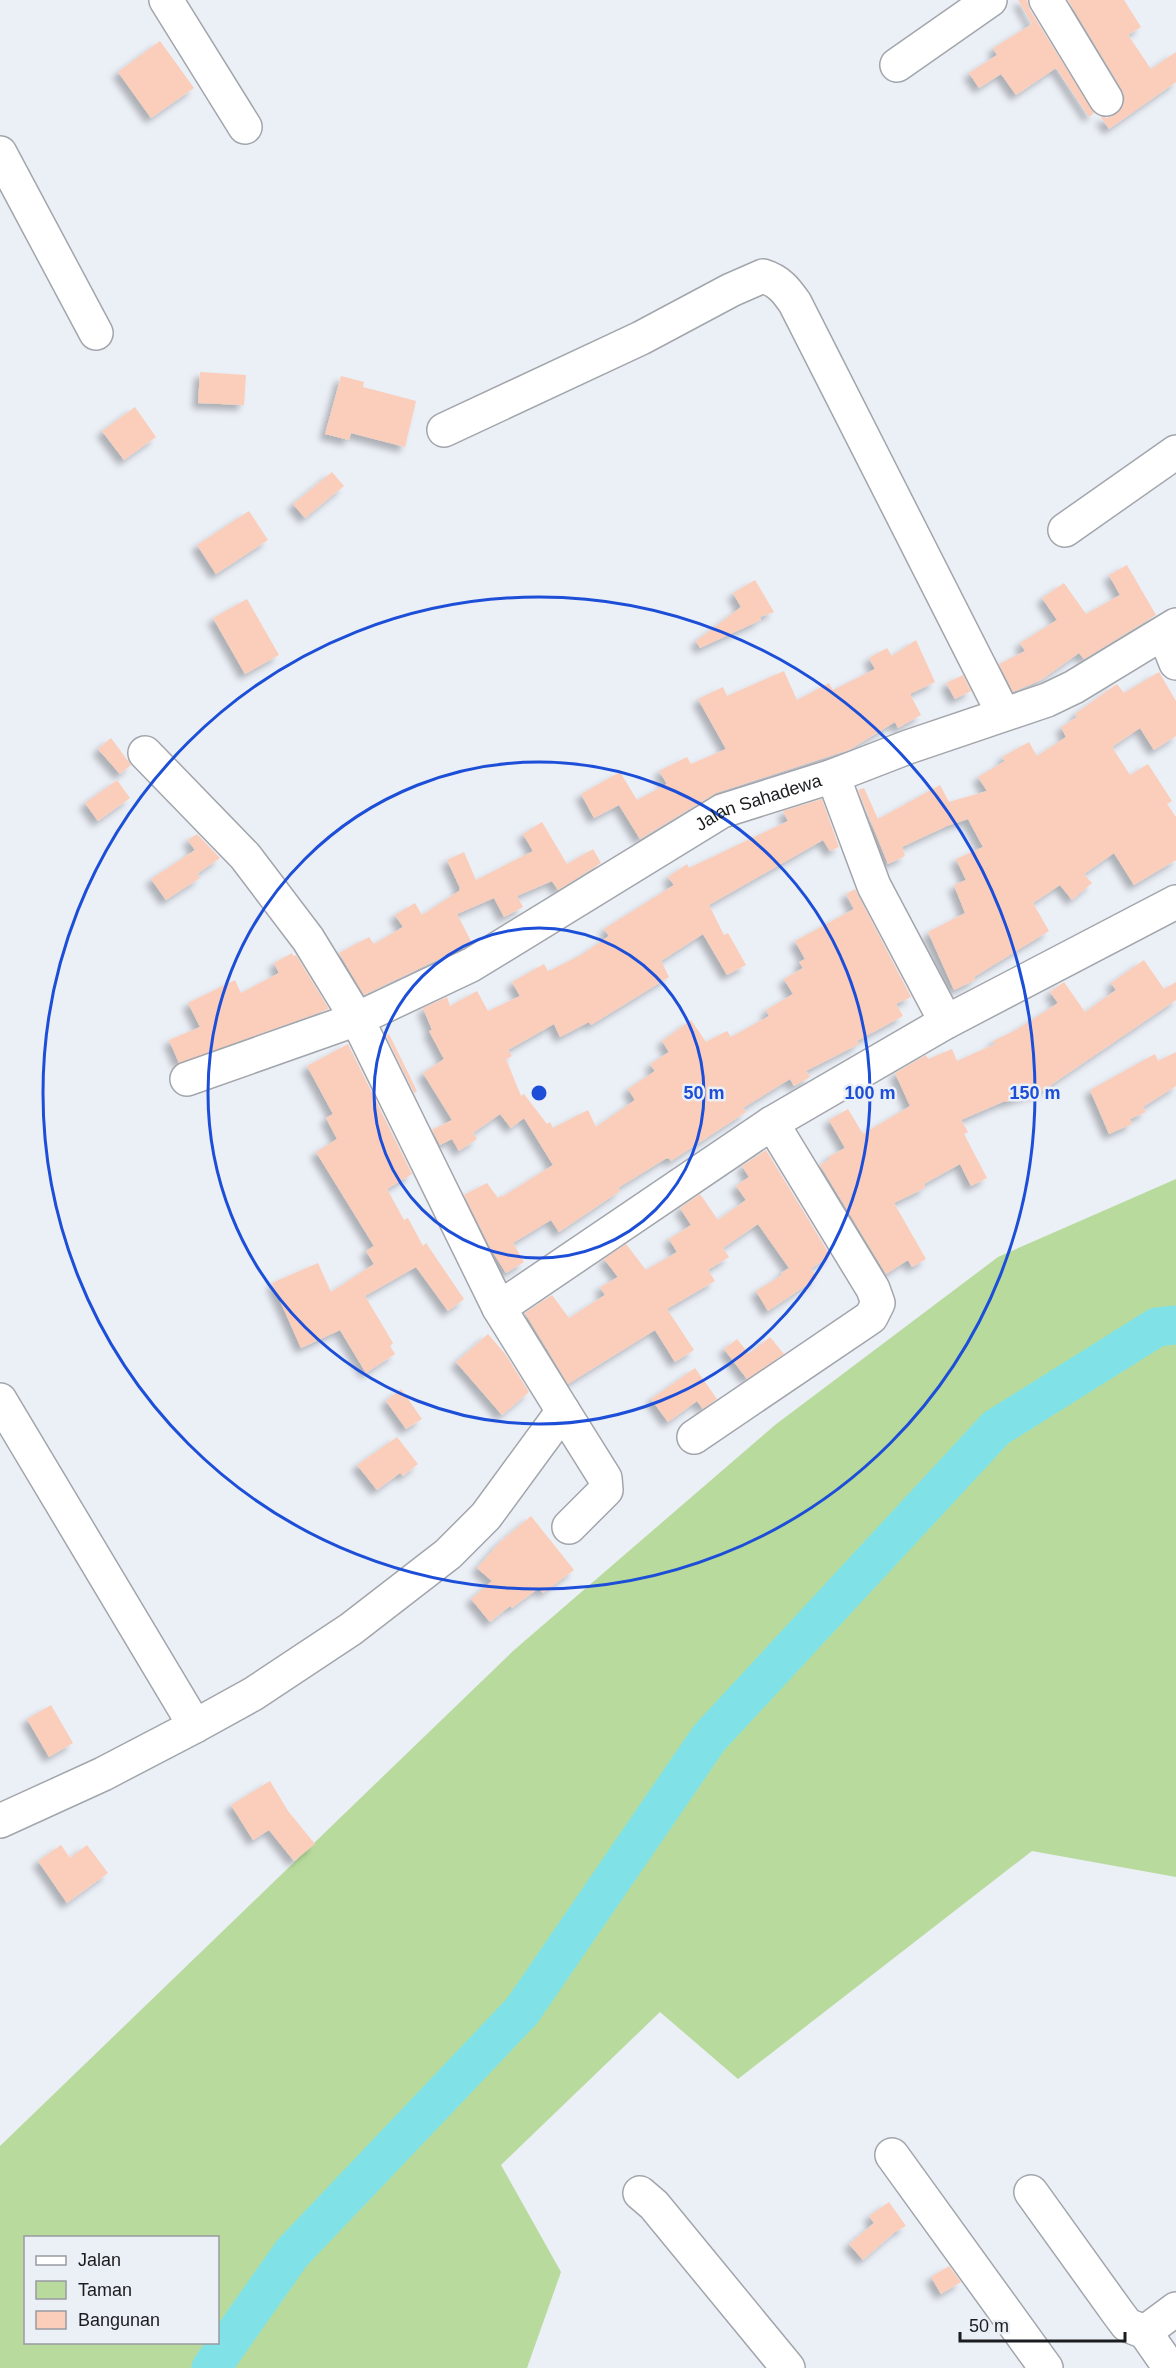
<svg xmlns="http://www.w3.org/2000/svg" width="1176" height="2368" viewBox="0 0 1176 2368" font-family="Arial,sans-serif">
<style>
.green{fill:#b8db9d;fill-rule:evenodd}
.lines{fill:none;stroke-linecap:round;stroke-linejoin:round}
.river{stroke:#80e2e7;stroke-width:39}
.building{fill:#facebb;filter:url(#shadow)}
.minor-casing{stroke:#a2a6ac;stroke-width:36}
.minor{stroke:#fff;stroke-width:33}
.ring{fill:none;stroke:#1d4ed8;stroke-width:3}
.labels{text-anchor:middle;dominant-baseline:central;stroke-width:5;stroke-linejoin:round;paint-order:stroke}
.street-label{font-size:18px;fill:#1b1c1f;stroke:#ebeff6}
.centre{fill:#1d4ed8;stroke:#ebeff6;stroke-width:3}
.ring-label{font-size:18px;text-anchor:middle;font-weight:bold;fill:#1d4ed8;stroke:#ebeff6;stroke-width:5;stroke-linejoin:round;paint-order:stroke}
</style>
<defs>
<filter id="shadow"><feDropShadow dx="-5.5" dy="5.5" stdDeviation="3" flood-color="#0004"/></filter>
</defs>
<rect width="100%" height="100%" fill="#ebeff6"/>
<!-- green -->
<path class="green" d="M1176,1179V1877L1032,1851L738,2079L660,2012L501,2165L561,2272L527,2368H0V2146L513,1651L775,1425L998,1257ZM26,2238H218V2342H26Z"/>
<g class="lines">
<!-- river -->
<path class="river" d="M211,2368L292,2253L522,2011L709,1738L996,1428L1157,1327L1176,1325"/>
</g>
<!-- building -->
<path class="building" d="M1018,0H1027L1030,10L1094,113L1089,117L1056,68L1016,95L1001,74L979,88L969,73L997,55L993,48L1032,24Z
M1068,0H1124L1141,27L1128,35L1151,69L1176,52V82L1109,129L1100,116L1107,118L1115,115L1122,108L1125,99L1122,90Z
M160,41L194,88L151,118L118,72Z
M200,372L246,375L244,405L198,403Z
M341,376L364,382L363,387L416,401L405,447L351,433L349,440L325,434Z
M135,407L156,437L124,460L102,431Z
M332,472L344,486L305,518L293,504Z
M249,511L268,540L216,574L197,545Z
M1127,565L1156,615L1084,659L1079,653L1041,680L1013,692L999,664L1025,651L1020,643L1057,620L1042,598L1064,583L1086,614L1120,595L1109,575Z
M755,580L774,612L760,617L761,620L700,648L696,641L741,607L733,593Z
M247,599L279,655L245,674L213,618Z
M916,640L935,682L910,694L921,715L898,728L895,722L849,750L716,793L640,839L619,805L594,818L581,794L620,772L637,800L667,784L659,771L687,757L691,764L726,749L698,699L723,687L727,696L784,671L797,700L829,683L833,690L875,669L869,658L887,648L892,656Z
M1159,672L1176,701V736L1154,750L1140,728L1112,747L1130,775L1148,764L1172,801L1167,804L1176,817V860L1134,885L1114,853L1084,874L1092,883L1072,900L1060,885L1033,903L1049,931L974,977L975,980L954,990L928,932L965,913L954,885L966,880L956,859L983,847L968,819L947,826L902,847L905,856L888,864L858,790L864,788L878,819L940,785L949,802L987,791L978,777L1005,761L1002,757L1029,742L1037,756L1066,737L1061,727L1077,717L1075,714L1117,684L1124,693Z
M963,675L971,691L955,699L946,683Z
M111,738L131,765L120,774L98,749Z
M117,780L130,798L98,821L85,803Z
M822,799L839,847L830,851L823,840L709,905L724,935L728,933L746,965L727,975L703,934L661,961L669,977L591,1025L589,1022L560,1037L554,1024L508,1050L512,1056L506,1059L521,1096L524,1094L547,1124L550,1122L553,1128L588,1110L596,1127L635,1100L628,1089L655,1071L650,1064L669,1052L662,1041L691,1020L706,1042L727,1031L731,1037L769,1016L766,1010L793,994L784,979L803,968L799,962L805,959L795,941L854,909L846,894L855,889L911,997L896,1004L903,1016L857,1041L859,1044L806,1071L810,1077L794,1086L790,1079L743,1108L746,1112L671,1161L669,1158L665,1159L618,1188L620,1191L559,1232L551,1220L513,1243L524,1262L506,1273L491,1249L464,1195L487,1183L498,1198L501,1195L502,1197L553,1165L524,1118L511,1128L500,1114L473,1133L477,1139L459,1151L452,1139L440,1145L432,1130L452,1120L423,1073L444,1059L429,1031L432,1030L423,1008L447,997L450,1006L477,991L488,1011L520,996L512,982L544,964L548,971L551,970L581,955L609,936L604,929L674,885L668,877L687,864L689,868L788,821L783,811Z
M542,822L567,864L593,849L601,863L558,890L552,881L517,896L523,907L504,917L494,898L457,914L472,943L364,995L339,953L369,937L374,944L403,927L395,915L415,903L422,915L459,891L460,888L447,860L464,852L476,880L533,851L523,834Z
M197,834L220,858L197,874L200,878L166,900L151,879L195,850L188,840Z
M292,953L293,956L296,955L329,1009L179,1063L169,1040L200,1027L188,1003L235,980L241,993L279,973L274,963Z
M1144,960L1164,989L1176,982V1000L1042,1091L1006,1102L1005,1101L961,1120L968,1132L964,1134L987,1178L971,1186L960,1164L924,1184L925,1188L894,1203L926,1259L912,1267L908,1260L886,1274L820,1165L830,1159L828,1157L845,1148L829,1120L848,1109L863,1134L910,1106L895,1073L926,1055L928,1059L952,1049L957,1061L995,1044L993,1041L1016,1030L1058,1003L1050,992L1064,982L1085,1012L1116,990L1111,983Z
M389,1034L417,1091L414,1093L386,1036Z
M348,1044L412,1174L387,1189L404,1220L408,1218L423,1246L426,1243L464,1299L448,1311L416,1267L365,1296L393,1343L390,1346L395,1354L366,1373L340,1330L301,1348L272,1283L318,1263L331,1292L374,1264L366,1251L374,1246L316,1152L337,1139L326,1118L333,1114L307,1066Z
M1176,1052V1086L1143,1107L1146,1112L1130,1119L1132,1124L1109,1134L1090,1090L1155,1054L1158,1061Z
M766,1150L830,1255L811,1269L817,1278L768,1311L756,1291L782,1275L781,1273L789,1268L758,1224L723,1248L729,1257L708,1270L715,1281L667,1309L694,1350L675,1362L655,1330L568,1384L525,1313L552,1295L569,1318L605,1295L600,1287L618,1277L604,1259L626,1244L646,1270L677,1252L669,1239L691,1225L680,1208L700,1194L718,1220L746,1200L736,1186L749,1177L742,1166Z
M488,1334L506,1355L529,1392L502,1415L456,1362Z
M770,1337L784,1354L747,1379L724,1349L737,1339L749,1354Z
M695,1368L717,1399L703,1409L697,1401L668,1422L651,1399Z
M401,1389L422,1419L406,1429L386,1401Z
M397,1437L418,1464L403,1476L400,1473L377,1490L357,1465Z
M531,1516L574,1570L543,1593L539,1588L512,1608L510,1606L490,1622L471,1599L492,1581L477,1568L499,1543Z
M51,1705L73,1743L49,1757L27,1719Z
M270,1781L288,1811L315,1844L294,1861L269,1830L253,1840L231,1805Z
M61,1845L70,1858L87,1845L108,1873L67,1903L38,1861Z
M889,2202L906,2226L895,2232L863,2260L849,2244L874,2223L869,2216Z
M949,2266L961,2282L941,2294L931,2277Z"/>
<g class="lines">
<!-- minor casing -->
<g class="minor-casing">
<g id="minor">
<path d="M166,0L245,127"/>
<path d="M1046,0L1106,99"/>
<path d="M897,65L990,0"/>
<path d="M0,153L96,333"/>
<path d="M444,430L641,338L731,290L763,276C779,281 786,290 795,303L1003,713"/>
<path d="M1065,530L1176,452"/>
<path d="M1164,633L1176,663"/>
<path d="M833,776L874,886L946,1022"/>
<path id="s1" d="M187,1079L357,1019L471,965L722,811L833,776L908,747L1047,700L1074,687L1176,625"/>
<path d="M499,1308L772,1123L946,1022L1176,902"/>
<path d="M0,1400L195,1726"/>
<path d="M563,1411L605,1478L606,1490L569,1527"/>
<path d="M694,1437L871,1317L878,1303L873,1289L772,1123"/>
<path d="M0,1821L103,1774L195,1726L253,1694L351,1629L448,1554L486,1516L563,1411L499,1308L357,1019L308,939L245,856L145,753"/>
<path d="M892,2155L1046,2368"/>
<path d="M1031,2192L1118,2313L1127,2325L1145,2332"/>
<path d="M640,2193L654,2205L788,2368"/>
<path d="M1170,2368L1145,2332L1176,2309"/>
</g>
</g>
<!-- minor -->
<use href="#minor" class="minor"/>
</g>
<!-- distance rings -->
<g class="ring">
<circle cx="539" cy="1093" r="165"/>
<circle cx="539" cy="1093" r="331"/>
<circle cx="539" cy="1093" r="496"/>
</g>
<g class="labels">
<!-- street labels -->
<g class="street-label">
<text stroke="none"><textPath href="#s1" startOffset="638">Jalan Sahadewa</textPath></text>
</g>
</g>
<circle cx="539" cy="1093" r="9" class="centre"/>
<g class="ring-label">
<text x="704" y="1099">50 m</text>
<text x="870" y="1099">100 m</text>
<text x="1035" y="1099">150 m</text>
</g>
<!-- legend -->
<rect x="24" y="2236" width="195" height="108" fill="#ebeff6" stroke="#989ba0" stroke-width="1.5"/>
<rect x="36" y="2256" width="30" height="9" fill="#ffffff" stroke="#989ba0" stroke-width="1.5"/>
<text x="78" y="2266" font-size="18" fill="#1b1c1f">Jalan</text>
<rect x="36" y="2281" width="30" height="18" fill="#b8db9d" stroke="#989ba0" stroke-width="1.5"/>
<text x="78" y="2296" font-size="18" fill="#1b1c1f">Taman</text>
<rect x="36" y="2311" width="30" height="18" fill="#facebb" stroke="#989ba0" stroke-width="1.5"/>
<text x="78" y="2326" font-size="18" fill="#1b1c1f">Bangunan</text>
<!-- scale -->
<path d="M960 2332v9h165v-9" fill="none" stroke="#1b1c1f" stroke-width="3"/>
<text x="969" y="2332" font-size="18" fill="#1b1c1f" stroke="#ebeff6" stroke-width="4.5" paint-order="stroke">50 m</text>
</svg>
